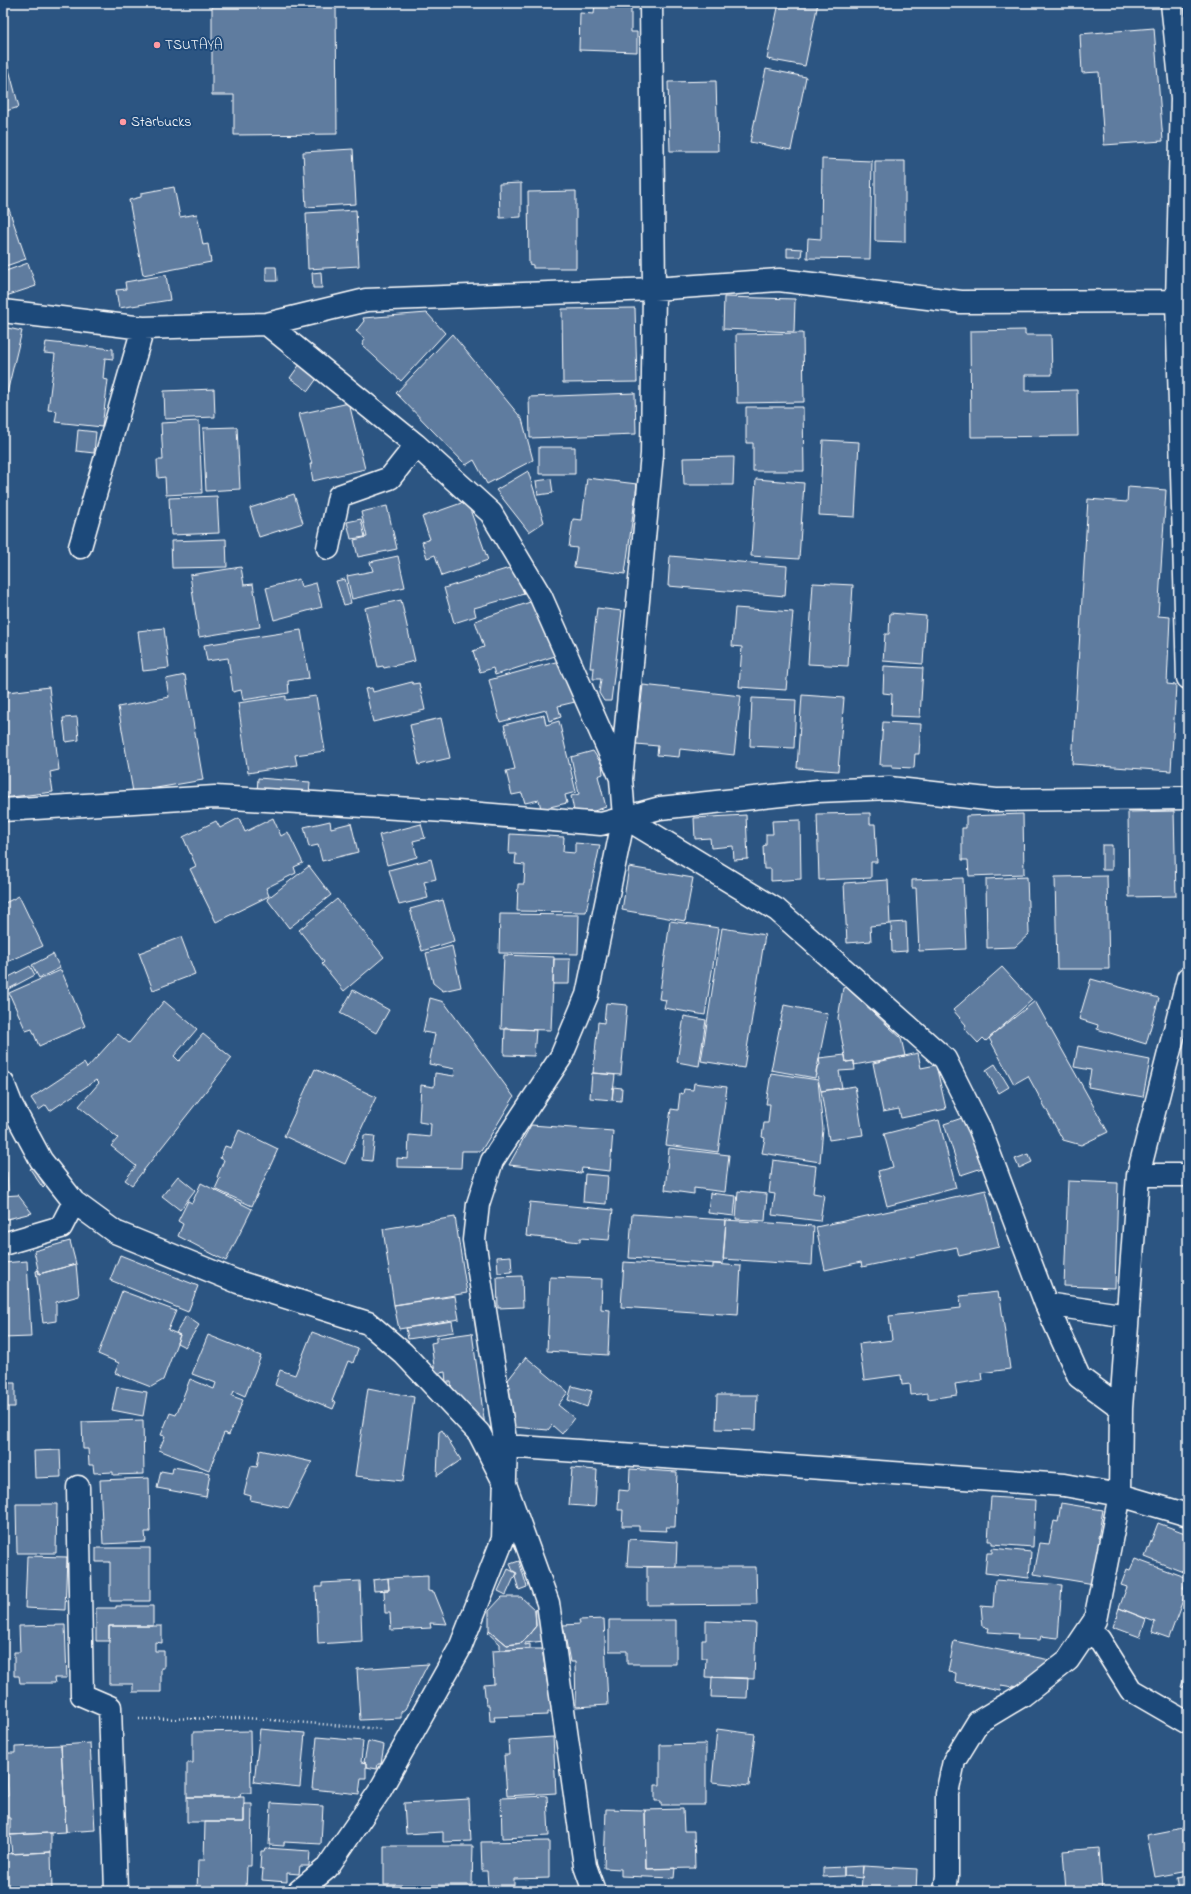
<svg xmlns="http://www.w3.org/2000/svg" width="1191" height="1894" viewBox="0 0 1191 1894" font-family="'Indie Flower',sans-serif">
<style>
.building{fill:#5e7c9f;stroke:#fff}
.lines{fill:none;stroke-linecap:round;stroke-linejoin:round}
.minor-casing{stroke:#fff;stroke-width:25}
.path{stroke:#fff;stroke-width:2.5;stroke-dasharray:1 3;stroke-linecap:butt}
.minor{stroke:#1f4a7a;stroke-width:22}
.poi-dot{fill:#ff9aa2;stroke:#1f4a7a;stroke-width:1.5}
.labels{text-anchor:middle;dominant-baseline:central;stroke-width:4;stroke-linejoin:round;paint-order:stroke}
.poi-label{font-size:14px;fill:#fff;stroke:#1f4a7a;text-anchor:start}
</style>
<rect width="100%" height="100%" fill="#2c5582"/>
<filter id="ink" filterUnits="userSpaceOnUse"><feTurbulence type="fractalNoise" baseFrequency=".025" numOctaves="2"/><feDisplacementMap in="SourceGraphic" scale="8" xChannelSelector="R" yChannelSelector="G"/><feConvolveMatrix kernelMatrix="1 2 1 2 8 2 1 2 1" color-interpolation-filters="sRGB"/></filter>
<g filter="url(#ink)">
<!-- building -->
<path class="building" d="M212,3H336L337,134L234,135V95H212Z
M591,3H631V32H637V52L579,50L580,13L594,14L595,3Z
M779,3H818L805,66L767,59Z
M1154,28L1163,141L1104,145L1099,72L1082,73L1080,34Z
M3,47L19,107L3,112Z
M766,69L806,77L791,150L750,142Z
M716,81L718,151H670L668,82Z
M353,149L356,204L306,207L303,152Z
M822,159L872,161L870,259L807,258L808,238L821,239Z
M875,161H905V242L875,241Z
M521,183V217L500,218L499,184Z
M174,187L180,217L197,214L203,245L208,244L211,262L143,275L129,200L141,197V193Z
M576,191V268H533V265L529,264L528,192Z
M3,192L26,259L3,267Z
M356,210L359,266L308,269L306,213Z
M787,248L802,249L801,257H787Z
M28,263L36,286L3,297V272Z
M266,267H276L277,281H266Z
M321,272L322,288H313L312,273Z
M166,275L170,300L119,308L116,290L126,289L125,282Z
M724,297L795,299L794,332L723,329Z
M635,308L637,382L563,383L562,309Z
M427,313L445,333L401,381L362,345L365,339L356,331L364,321L363,318Z
M3,327L22,331L6,397L3,396Z
M1025,330V335H1051L1052,375H1025V391L1077,390L1078,436L971,437L970,331Z
M803,333L804,402L737,403L736,334Z
M452,334L522,419L533,460L487,484L474,460L466,465L396,393Z
M46,342L113,349V359L105,358L103,379L108,380L102,427L55,422L57,411L48,410L55,354L44,353Z
M300,364L318,377L308,391L290,378Z
M214,389L215,417L165,419L164,391Z
M635,393L636,434L530,438L529,397Z
M349,403L365,469L313,481L310,464H312L299,414Z
M746,407H803L804,471H753V443H746Z
M199,421L202,493L166,495L165,477L158,478L157,460H163L161,423Z
M237,427L240,489L206,491L203,428Z
M78,430L96,432L94,453L76,451Z
M823,440L859,442L855,517L819,515Z
M539,447H575V474H539Z
M734,457L733,485H684L683,458Z
M528,471L544,522L529,532L496,490Z
M587,478L637,484L625,574L574,567L577,548L569,547L573,519L582,520Z
M551,479L553,493L538,495L536,481Z
M756,479L804,483L799,559L751,556Z
M1128,487L1166,490L1158,616L1170,617L1167,684L1176,685L1171,771L1072,764L1088,499L1127,502Z
M294,494L303,523L259,537L250,508Z
M217,496L219,533L171,535L169,498Z
M467,501L488,560L442,576L435,555L427,558L422,542L430,539L422,517Z
M387,506L397,549L358,557L354,540L367,537L361,512Z
M361,519L365,537L351,539L347,522Z
M226,539L227,567L172,568L171,541Z
M398,556L405,587L352,599L347,576L373,571L370,562Z
M670,556L787,566L785,596L668,586Z
M516,566L524,594L474,608L476,616L454,623L444,588Z
M241,567L244,585L253,584L260,627L199,637L190,575Z
M299,579L301,587L316,583L322,607L274,620L266,588Z
M345,579L351,603L344,605L336,581Z
M813,583L853,585L848,666L808,664Z
M401,600L415,661L384,668L383,666L378,667L365,608Z
M536,600L555,656L495,675L493,668L480,672L473,651L484,647L475,621Z
M597,608L622,611L611,701H604L599,693L601,679H593L594,668H590Z
M735,608L793,612L786,690L739,687L742,647L732,646Z
M890,613L926,616L923,664L883,661L885,634H889Z
M164,628L169,668L143,671L138,631Z
M301,630L309,678L288,681L289,693L243,700L241,690L233,692L228,658L207,661L204,645Z
M563,660L575,702L558,706L561,717L549,721L546,710L500,722L489,680Z
M884,666L923,668L920,717L891,716L892,694L883,693Z
M185,675L203,780L133,792L118,707L169,697L166,679Z
M412,682L413,684L419,683L425,710L373,722L365,689L372,688L373,692Z
M643,685L741,696L734,755L680,749L679,757L657,755L658,746L636,744Z
M3,687H7L8,692L49,687L59,770L50,772L53,792L3,798Z
M802,695L844,698L838,771L797,768Z
M286,696V700L316,696L325,751L295,755L297,765L248,773L238,703Z
M752,698L796,700L794,748L750,746Z
M544,715L546,725L559,721L576,792L565,795L567,803L541,809L539,800L525,803L522,793L512,795L506,771L515,769L504,725Z
M77,717L79,740L66,742L63,718Z
M441,718L450,758L419,765L410,725Z
M883,722L921,724L919,754H915L914,768L892,767V765H880Z
M593,751L602,765L603,774L598,776L606,807L594,811H574L571,796L579,794L571,757Z
M258,778L310,782L309,795L257,792Z
M1174,811L1176,896L1129,897L1128,812Z
M870,813V824H875L877,862H871V878L819,880L817,814Z
M1023,814L1024,874L969,876L968,860H962V828H966V816Z
M746,815L748,859L734,860L733,846L711,848L710,838L695,839L694,818Z
M239,818L245,832L273,818L281,836L288,832L303,863L294,867L296,873L266,888L269,896L216,922L190,869L196,866L183,837L216,821L220,828Z
M800,820L801,879L771,881V869H764L763,846L766,845V834H773L772,821Z
M330,821L331,828L351,823L358,852L322,861L318,845L309,847L304,827Z
M421,824L425,838L413,841L417,857L387,865L379,835Z
M510,834L564,837L563,852L575,853V843L600,845L586,912L517,911L518,884H524L525,865L515,864L516,854H509Z
M1102,845H1112V870H1102Z
M431,859L436,879L424,882L428,898L399,905L389,870Z
M309,866L331,895L289,928L267,899Z
M629,867L693,878L685,921L622,910Z
M1107,876L1109,969H1057L1055,877Z
M1027,877L1029,934L1015,947L987,948L986,879Z
M963,878L966,949L919,951L916,888H912V880Z
M888,880L890,924L870,926L871,941L847,943L844,883Z
M19,896L43,946L3,964V904Z
M337,899L384,957L344,991L322,964L324,962L299,930Z
M443,900L454,941L422,951L410,909Z
M500,914L579,915L578,954L499,953Z
M670,921L719,928L705,1015L664,1008L666,1000L659,999Z
M906,922L907,951L892,952L891,923Z
M722,928L765,935L744,1068L701,1061Z
M181,937L195,974L153,990L139,953Z
M452,946L461,987L443,991L433,983L426,953Z
M53,954L60,968L39,978L32,965Z
M504,955L554,957L551,1030L501,1029Z
M554,959H570L569,984H553Z
M30,966L35,975L3,992V980Z
M1002,967L1032,1000L986,1041L983,1038L978,1043L964,1028L966,1025L953,1010Z
M61,970L85,1026L39,1046L32,1029L26,1031L9,993Z
M1091,979L1159,998L1146,1044L1097,1029L1098,1025L1079,1019Z
M846,987L901,1038L905,1056L854,1065V1061L846,1062L838,1018L843,988Z
M353,990L389,1010L376,1033L340,1013Z
M430,998L444,1002L514,1097L481,1151H462L461,1168L397,1167V1158L408,1159L409,1135L430,1137L431,1124L419,1122L421,1085L434,1087L435,1073L454,1076L455,1069L429,1064L435,1034L423,1032Z
M164,1001L197,1029L174,1056L179,1061L203,1034L232,1058L132,1185L125,1180L136,1166L111,1146L118,1138L79,1106L99,1083L96,1080L50,1111L46,1105L39,1110L31,1098L84,1063L87,1068L118,1034L129,1043Z
M1035,1001L1108,1132L1081,1145L1063,1140L1028,1076L1014,1084L989,1038Z
M606,1003L627,1005L621,1075L593,1073L598,1022L604,1023Z
M784,1005L828,1014L815,1078L771,1070Z
M684,1016L706,1020L699,1066L677,1062Z
M505,1028L536,1030L534,1056L504,1055Z
M1078,1046L1150,1060L1143,1097L1088,1087L1091,1070L1074,1067Z
M918,1053L921,1068L936,1065L946,1109L901,1118L899,1109L883,1112L873,1063Z
M845,1055L846,1062L854,1061L855,1070L839,1071L842,1088L821,1091L816,1071L817,1066L820,1065L819,1058Z
M995,1064L1009,1087L999,1093L986,1070Z
M315,1069L376,1097L345,1164L284,1136Z
M592,1073L615,1075L612,1100L590,1098Z
M771,1073L818,1080L823,1129L820,1162L762,1153L765,1138L762,1137L764,1123H768L770,1104H766Z
M694,1083L727,1087L718,1152L666,1145L671,1109L678,1110L680,1093L683,1094L684,1089L693,1090Z
M855,1086L863,1135L829,1140L821,1091Z
M613,1087L622,1088L621,1101L612,1100Z
M965,1117L982,1168L961,1175L944,1124Z
M939,1120L956,1188L887,1206L878,1171L893,1167L884,1134Z
M531,1125L613,1131L610,1171L582,1168L581,1173L509,1165Z
M239,1130L278,1149L252,1206L215,1189L220,1178L217,1177L224,1160L220,1158L225,1146L231,1148Z
M364,1135L375,1136L372,1161L362,1160Z
M669,1148L729,1155L725,1192L694,1188V1194L665,1190Z
M1028,1154L1032,1162L1019,1168L1015,1159Z
M773,1160L816,1166L813,1193L824,1195L820,1221L772,1215L775,1194L769,1193Z
M33,1167L45,1186L43,1188L30,1169Z
M7,1172L8,1192L3,1193V1173Z
M585,1174L608,1176L606,1204L583,1202Z
M178,1176L195,1190L180,1210L162,1196Z
M1068,1181L1118,1183L1115,1288L1064,1286Z
M201,1183L252,1209L226,1261L178,1236L183,1224L178,1221L188,1201L192,1203Z
M986,1190L999,1247L959,1256L957,1247L862,1267L861,1262L825,1270L816,1227Z
M738,1191L767,1194L765,1221L736,1219Z
M710,1193L736,1196L734,1216L708,1213Z
M18,1195L32,1213L3,1220V1196Z
M530,1202L613,1210L609,1240L580,1238V1242L526,1236Z
M632,1214L726,1220L723,1264L629,1258Z
M455,1217L467,1293L394,1305L383,1229Z
M726,1220L814,1226L812,1265L723,1259Z
M70,1241L76,1264L39,1274L34,1251Z
M120,1255L198,1286L188,1312L110,1280Z
M511,1256L512,1272L498,1273L497,1257Z
M27,1261L31,1337L3,1338V1263Z
M624,1262L713,1268V1264L741,1266L738,1315L621,1307Z
M76,1264L79,1296L56,1302V1321L43,1323L36,1271L39,1270V1274Z
M522,1276L523,1307L498,1308L497,1277Z
M550,1277L602,1279L601,1309L610,1310L608,1355L547,1351Z
M122,1291L176,1311L168,1330L180,1335L163,1380L151,1387L115,1373L119,1363L98,1354Z
M998,1292L999,1298L1000,1297L1010,1369L981,1373L982,1380L955,1384L957,1395L928,1399V1393L911,1395L910,1384L902,1385L901,1375L864,1380L859,1344L892,1340L889,1316L961,1308L960,1296Z
M455,1296L459,1319L399,1329L394,1305Z
M186,1316L199,1325L185,1347L177,1343L180,1335L176,1333Z
M452,1321L454,1332L408,1339L406,1328Z
M312,1332L358,1349L353,1363L348,1361L332,1401L336,1402L333,1409L275,1385L280,1370L295,1375Z
M472,1333L485,1426L452,1390L451,1382H446L445,1372L435,1374L431,1343L436,1342V1338Z
M208,1335L261,1356L245,1396L234,1391L232,1396L243,1400L229,1435L224,1433L209,1470L159,1450L165,1436L161,1435L170,1413L176,1415L190,1379L214,1389L216,1383L192,1374Z
M526,1357L568,1392L558,1405L574,1418L562,1434L552,1425L548,1430L514,1427L508,1380Z
M4,1383H15V1407H3Z
M572,1386L592,1391L587,1407L568,1400Z
M117,1387L147,1392L143,1416L112,1410Z
M368,1388L414,1397L403,1481L355,1476Z
M717,1395H757L756,1430L716,1429Z
M143,1420L144,1474L113,1475V1472L94,1473L93,1465H89L88,1449H83L82,1422Z
M442,1430L461,1460L437,1476L439,1432Z
M60,1450L61,1477L35,1478L34,1451Z
M260,1450L312,1462L289,1508L250,1500L251,1496L244,1494L251,1466L257,1467Z
M173,1467L210,1473L206,1497L157,1488L161,1471L172,1473Z
M572,1468L597,1470L595,1507L569,1505Z
M630,1469L677,1472L675,1527H666L667,1531L639,1530V1526H622L623,1510H618L619,1490L629,1491Z
M149,1478L150,1532H145L146,1542L103,1544L100,1480Z
M991,1497L1035,1500L1033,1547L992,1544V1541H988Z
M1061,1503L1103,1510L1098,1538L1103,1539L1094,1584L1034,1574L1040,1543L1049,1544L1054,1521L1058,1522Z
M16,1504H57L56,1553H17Z
M1158,1523L1185,1533L1186,1529L1188,1530V1574L1145,1557Z
M629,1539L677,1542L676,1567L627,1566Z
M96,1548H150V1601H110V1562H96Z
M992,1548L1031,1552L1029,1578L985,1573L987,1553H992Z
M27,1556L67,1557L65,1610L25,1608Z
M1135,1559L1187,1578L1183,1588L1187,1589L1169,1638L1152,1632L1155,1622L1119,1608L1127,1587L1121,1585L1127,1569L1130,1570Z
M519,1561L527,1587L519,1590L515,1577L517,1573L513,1571L510,1564Z
M647,1567H756L757,1604L647,1605Z
M508,1569L516,1573L506,1595L498,1591Z
M428,1576V1591L434,1592L447,1624L430,1623L431,1628L391,1630L390,1613H385L384,1590H389L388,1578Z
M388,1578L389,1590L374,1591L373,1580Z
M995,1580L1062,1585L1058,1638L1041,1636L1040,1640L1017,1639L1018,1634L988,1632L989,1628L983,1627L981,1606L993,1607Z
M360,1581L362,1641L318,1644L316,1587H322V1583Z
M502,1597H521L535,1610L536,1626L522,1643L507,1645L489,1630V1611Z
M116,1606H153V1626H109V1641H96V1608H116Z
M1119,1608L1146,1619L1140,1637L1113,1627Z
M538,1609L544,1641L525,1643V1645L530,1644V1649L500,1650V1644L488,1633L489,1630L507,1645L522,1643L536,1626L535,1610Z
M604,1619L608,1705L576,1707L575,1662H570L563,1625L580,1624L579,1620Z
M609,1620H676V1664H627V1651H609Z
M706,1621L756,1623L754,1679L705,1677L706,1658H702V1640H706Z
M65,1625L67,1678H54L55,1683H20L19,1676H14V1652H20L19,1626Z
M109,1626H162V1643L155,1642V1651H164V1668H161V1692H133V1684H109Z
M954,1641L1050,1660L1018,1686L1013,1685V1687L1001,1685L1000,1691L955,1682L956,1673L948,1672Z
M530,1649H542L552,1712H548V1715L494,1717L495,1721H490L489,1705H486L484,1685L494,1684L492,1651Z
M428,1664L405,1709L401,1712V1718L360,1720L357,1669Z
M1188,1665V1689L1181,1687Z
M712,1677L748,1678L747,1698L711,1697Z
M260,1729L305,1733L300,1787L254,1782Z
M717,1729L755,1734L749,1786L712,1782Z
M250,1731L251,1793H241L240,1797H187V1763H193V1732Z
M317,1737L363,1741L361,1762L366,1763V1778H361L359,1794L312,1789Z
M553,1737L556,1793L507,1796L504,1755H509L508,1740Z
M368,1741L384,1745L381,1764H378L377,1769L366,1767V1763L364,1762Z
M90,1743L95,1830L66,1832L61,1745Z
M706,1744V1805H661V1801H655V1785H660V1745Z
M61,1745L66,1832L10,1835V1818H4L3,1801V1797L8,1796L6,1753H15V1747Z
M547,1796L549,1836L502,1838L501,1798Z
M187,1797H244V1822H187Z
M469,1799L471,1841L443,1842V1832L406,1834L404,1803Z
M271,1803L323,1806L321,1844L284,1842V1846L269,1845Z
M244,1804H252L251,1866H247L246,1891H197L198,1860H204L205,1822H244Z
M606,1809L645,1810L646,1869L675,1868L674,1878L621,1876V1869L604,1868Z
M683,1809L684,1831H694L695,1868L646,1869L645,1810Z
M1188,1827V1871L1155,1877L1147,1835Z
M51,1833V1852L12,1854L10,1835Z
M549,1841V1878L514,1879V1885H488L487,1871H482L481,1842Z
M384,1846H473L472,1885H384Z
M265,1848L310,1851L309,1866H300L299,1874L287,1873V1882L262,1880L263,1869L260,1868L261,1851H264Z
M1099,1848L1102,1891H1066L1063,1851Z
M51,1852L52,1891H3V1854Z
M863,1866L917,1869L916,1891H861Z
M863,1866L862,1878L844,1876V1867Z
M844,1867V1876L823,1877V1868Z
M1188,1876V1891H1179L1177,1878Z"/>
<g class="lines">
<!-- minor casing -->
<g class="minor-casing">
<path id="minor" d="M1172,3L1182,98L1177,302L1188,678
M3,311L143,328L267,324L366,300L654,289L779,280L961,302L1188,301
M267,324L416,445L491,513L541,597L621,778
M80,547L143,328
M328,548L339,496L390,478L416,445
M3,810L215,797L445,811L601,824L660,808L818,791L889,788L996,800L1188,798
M624,817L777,910L945,1059L980,1129L1046,1304L1079,1377L1121,1408
M3,1083L12,1106L41,1160L74,1202L115,1232L238,1282L368,1323L403,1353L479,1433L505,1484L548,1603L585,1866L594,1891
M1138,1175H1188
M3,1244L61,1227L74,1202
M1046,1304L1128,1316
M492,1447L506,1446L1064,1485L1120,1495L1188,1515
M78,1487L82,1695L110,1707L116,1891
M1089,1631L1099,1639L1131,1690L1188,1723
M299,1891L327,1868L379,1792L460,1648L503,1539L506,1446L474,1240L478,1204L492,1161L561,1057L587,995L624,817L621,779L652,454L654,289L651,3
M945,1891L947,1876V1794L954,1761L978,1722L1023,1695L1068,1660L1095,1620L1120,1495L1121,1408L1138,1175L1188,978"/>
</g>
<!-- path -->
<path class="path" d="M139,1719L247,1718L381,1729"/>
<!-- minor -->
<use href="#minor" class="minor"/>
</g>
</g>
<!-- markers -->
<g class="poi-dot">
<circle cx="157" cy="45" r="4"/>
<circle cx="123" cy="122" r="4"/>
</g>
<g class="labels">
<!-- poi labels -->
<g class="poi-label">
<text x="165" y="45">TSUTAYA</text>
<text x="131" y="122">Starbucks</text>
</g>
</g>
<!-- margin -->
<rect width="1191" height="1894" fill="none" stroke="#1f4a7a" stroke-width="16"/>
<rect x="8" y="8" width="1175" height="1878" fill="none" stroke="#fff" stroke-width="1.5" filter="url(#ink)"/>
</svg>
